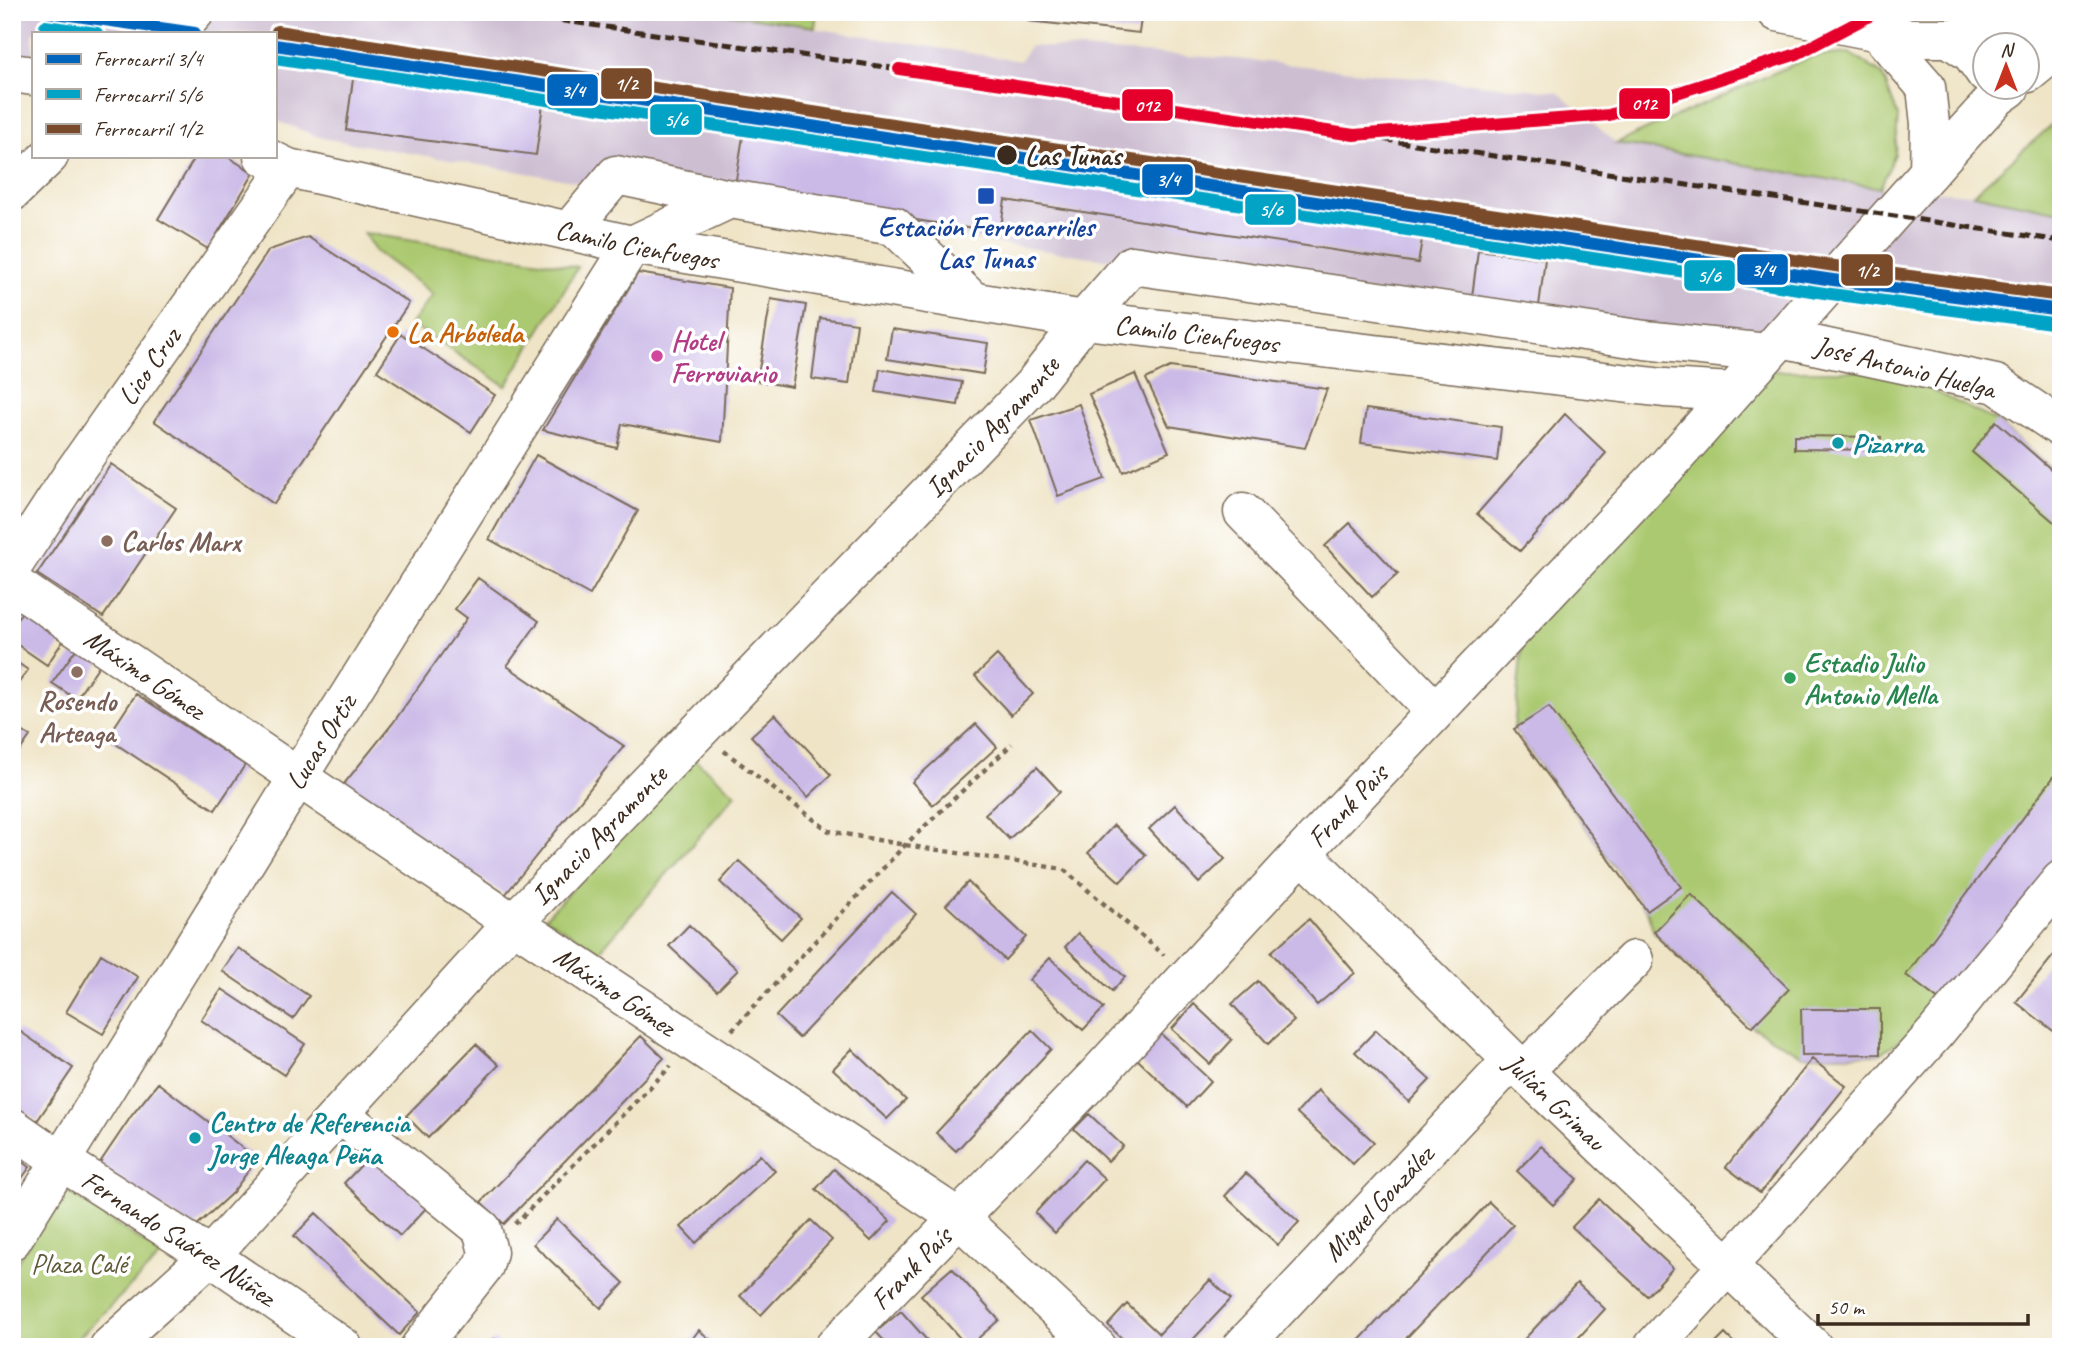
<svg xmlns="http://www.w3.org/2000/svg" width="2073" height="1359" viewBox="0 0 2073 1359" font-family="Caveat,sans-serif">
<style>
.industrial{fill:#cdbed2}
.green{fill:#abc970;stroke:#737a47;stroke-width:2}
.building{fill:#cbbae7}
.lines{fill:none;stroke-linecap:round;stroke-linejoin:round}
.minor-casing{stroke:#7a6b59;stroke-width:41}
.major-casing{stroke:#7a6b59;stroke-width:41}
.path{stroke:#7a6b59;stroke-width:4.5;stroke-dasharray:5 5;stroke-linecap:butt}
.minor{stroke:#fff;stroke-width:38}
.major{stroke:#fff;stroke-width:38}
.rail{stroke:#3b2a1e;stroke-width:5;stroke-dasharray:10 5;stroke-linecap:butt}
.rail-1-casing{stroke:#fff;stroke-width:18}
.rail-2-casing{stroke:#fff;stroke-width:18}
.rail-3-casing{stroke:#fff;stroke-width:18}
.rail-4-casing{stroke:#fff;stroke-width:18}
.rail-1{stroke:#0065bd;stroke-width:12}
.rail-2{stroke:#03a3c5;stroke-width:12}
.rail-3{stroke:#7a4b2a;stroke-width:12}
.rail-4{stroke:#e4002b;stroke-width:12}
.stop-dot{fill:#3b2a1e;stroke:#fff;stroke-width:2.5}
.transit-dot{fill:#1a4fb4;stroke:#fff;stroke-width:2.5}
.food-dot{fill:#e8710a;stroke:#fff;stroke-width:2.5}
.hotel-dot{fill:#d1479c;stroke:#fff;stroke-width:2.5}
.culture-dot{fill:#0f9aa8;stroke:#fff;stroke-width:2.5}
.education-dot{fill:#8d6e63;stroke:#fff;stroke-width:2.5}
.leisure-dot{fill:#2e9e5b;stroke:#fff;stroke-width:2.5}
.labels{text-anchor:middle;dominant-baseline:central;stroke-width:7;stroke-linejoin:round;paint-order:stroke}
.stop-label{font-size:28px;font-weight:bold;fill:#3b2a1e;stroke:#fff;text-anchor:start}
.transit-label{font-size:28px;font-weight:bold;fill:#164399;stroke:#fff}
.street-label{font-size:28px;fill:#3b2a1e;stroke:#fff}
.food-label{font-size:28px;font-weight:bold;fill:#c56008;stroke:#fff;text-anchor:start}
.hotel-label{font-size:28px;font-weight:bold;fill:#b23c85;stroke:#fff;text-anchor:start}
.culture-label{font-size:28px;font-weight:bold;fill:#0d838f;stroke:#fff;text-anchor:start}
.education-label{font-size:28px;font-weight:bold;fill:#785e54;stroke:#fff;text-anchor:start}
.leisure-label{font-size:28px;font-weight:bold;fill:#27864d;stroke:#fff;text-anchor:start}
.park-label{font-size:28px;fill:#5d5a37;stroke:#fff}
.line-badge{stroke:#fff;stroke-width:2.5}
.badge-label{font-size:19px;text-anchor:middle;font-weight:bold;fill:#fff}
</style>
<rect width="100%" height="100%" fill="#fff"/>
<filter id="ink" filterUnits="userSpaceOnUse"><feTurbulence type="fractalNoise" baseFrequency=".0143" numOctaves="2"/><feDisplacementMap in="SourceGraphic" scale="14" xChannelSelector="R" yChannelSelector="G"/><feConvolveMatrix kernelMatrix="1 2 1 2 8 2 1 2 1" color-interpolation-filters="sRGB"/></filter>
<filter id="wash" filterUnits="userSpaceOnUse"><feTurbulence type="fractalNoise" baseFrequency=".00686" numOctaves="4" result="noise"/><feDisplacementMap in="SourceGraphic" scale="28" xChannelSelector="R" yChannelSelector="G"/><feGaussianBlur stdDeviation="1.57" result="paint"/><feColorMatrix in="noise" values="0 0 0 0 0 0 0 0 0 0 0 0 0 0 0 0 0 1.4 0 .05"/><feComposite in="paint" operator="in"/></filter>
<g filter="url(#wash)">
<rect width="100%" height="100%" fill="#efe4c6"/>
<!-- industrial -->
<path class="industrial" d="M12,12H714L1020,61L1030,46L1237,59L1558,92L1616,143L1880,188L1973,194L2061,212V330L1800,293L1759,339L1112,260L643,193L322,138L275,120V33H33V56L12,52Z"/>
<!-- green -->
<path class="green" d="M714,12H817L815,27Z
M1849,53L1882,74L1898,116L1895,154L1880,188L1616,143L1810,57Z
M2061,117V212L1973,194Z
M364,233L578,267L506,386L411,324L433,294L375,251Z
M1769,371H1893L1996,421L2061,478V856L1948,1007L1880,1054L1802,1055L1752,1027L1654,932L1647,911L1514,729L1524,626Z
M693,758L736,794L600,951L545,918Z
M63,1188L162,1255L69,1347H12V1270Z"/>
<g id="blocks">
<!-- building -->
<path class="building" d="M1029,12H1142L1139,33L1028,21Z
M353,79L543,104L536,155L346,130Z
M745,124L1424,228L1418,263L1005,200L1000,233L734,192Z
M196,156H226L254,173L208,249L158,219Z
M308,237L409,303L274,504L154,421L269,250Z
M1478,250L1545,259L1539,306L1472,297Z
M638,273L730,288L722,442L622,424L617,448L543,430Z
M771,299L806,305L792,387L757,381Z
M820,318L857,323L849,384L812,379Z
M892,329L988,343L983,374L887,359Z
M401,334L495,395L471,432L377,371Z
M1170,367L1327,389L1305,448L1169,426L1146,379Z
M880,369L962,382L958,405L876,392Z
M1135,374L1169,452L1123,472L1089,394Z
M1079,404L1105,479L1058,496L1031,420Z
M1366,409L1501,427L1497,461L1361,443Z
M1565,414L1606,453L1520,551L1477,514Z
M1996,421L2061,478V528L1972,452Z
M1794,436L1881,437V450L1794,449Z
M536,455L638,511L590,595L489,539Z
M111,464L176,508L103,617L37,574Z
M1350,523L1398,574L1372,597L1325,546Z
M478,578L539,621L507,666L624,746L505,895L343,785L393,723L467,618L455,609Z
M22,612L63,641L47,665L12,641V625Z
M79,645L102,661L76,699L52,683Z
M997,655L1033,694L1011,715L975,676Z
M12,659L28,670L12,692Z
M136,694L245,765L215,810L107,738Z
M1549,707L1681,887L1647,911L1514,729Z
M775,714L831,775L808,797L751,736Z
M976,724L997,747L933,805L912,782Z
M12,725L30,736L12,762Z
M1037,767L1060,792L1009,839L985,814Z
M2061,767V856L1948,1007L1906,975Z
M1175,805L1225,859L1199,883L1149,829Z
M1114,825L1146,855L1120,882L1088,853Z
M739,861L801,918L781,939L720,882Z
M968,882L1026,937L1005,960L946,905Z
M892,892L916,914L799,1038L776,1016Z
M1691,894L1789,989L1752,1027L1654,932Z
M1309,919L1355,973L1317,1005L1271,952Z
M689,925L738,970L717,991L669,946Z
M1078,933L1125,977L1112,991L1065,947Z
M2061,946V1037L2016,1002Z
M238,948L309,996L293,1019L222,971Z
M101,954L138,977L103,1034L66,1012Z
M1050,958L1104,1008L1083,1030L1029,980Z
M1258,981L1294,1021L1268,1044L1232,1004Z
M222,989L305,1044L284,1075L201,1020Z
M1194,1004L1232,1040L1210,1064L1172,1029Z
M1801,1009H1880V1054L1802,1055Z
M18,1030L73,1068L37,1121L12,1104V1039Z
M1032,1030L1051,1049L956,1151L936,1133Z
M1376,1030L1430,1080L1409,1102L1355,1052Z
M1160,1033L1211,1081L1187,1107L1136,1058Z
M641,1036L664,1058L504,1224L481,1202Z
M476,1044L499,1065L428,1138L406,1116Z
M852,1049L906,1100L887,1119L833,1069Z
M1812,1059L1846,1086L1760,1193L1726,1167Z
M158,1083L257,1159L233,1192L194,1228L97,1167L132,1115Z
M1318,1090L1374,1142L1353,1164L1297,1113Z
M1089,1114L1123,1146L1108,1161L1074,1129Z
M1541,1146L1578,1179L1553,1205L1517,1171Z
M12,1154L30,1167L12,1192Z
M372,1154L428,1206L400,1236L344,1183Z
M760,1155L775,1171L696,1243L681,1227Z
M1084,1160L1105,1179L1055,1233L1035,1213Z
M834,1169L890,1221L871,1241L816,1189Z
M1246,1173L1299,1222L1278,1245L1225,1196Z
M1599,1199L1673,1268L1647,1296L1572,1227Z
M1489,1202L1513,1225L1398,1347H1353Z
M316,1213L420,1312L399,1335L294,1236Z
M557,1219L624,1283L601,1308L533,1244Z
M811,1220L832,1240L761,1315L740,1296Z
M952,1268L999,1320L968,1347L921,1295Z
M1210,1280L1231,1299L1186,1347H1173L1166,1340L1160,1347H1131L1108,1325L1127,1304L1159,1334Z
M1577,1283L1605,1309L1570,1347H1517Z
M901,1311L933,1347H890L876,1332Z
M699,1330L719,1347H686Z
M1725,1334L1738,1347H1712Z
M869,1337L878,1347H858Z
M494,1339L503,1347H487Z"/>
</g>
</g>
<g filter="url(#ink)">
<use href="#blocks" fill-opacity="0" stroke="#7a6b59" stroke-width="2"/>
<g class="lines">
<!-- minor casing -->
<g class="minor-casing">
<g id="minor">
<path d="M12,73L33,76"/>
<path d="M569,231L616,175L730,199"/>
<path d="M632,245L730,199L894,226L974,302"/>
<path d="M1781,338L1996,384L2061,428"/>
<path d="M1243,512L1435,711"/>
<path id="s1" d="M12,567L74,472L288,168"/>
<path id="s2" d="M12,583L513,923L959,1218L1097,1347"/>
<path id="s3" d="M1302,853L1512,1060L1813,1347"/>
<path d="M1524,1071L1634,960"/>
<path d="M340,1114L482,1229L488,1252L484,1266L420,1347"/>
<path id="s4" d="M12,1127L61,1161L210,1256L343,1347"/>
<path id="s5" d="M109,1347L210,1256L513,923L1033,385L1084,320L1132,265L1645,340L1767,353"/>
<path id="s6" d="M1242,1347L1512,1060"/>
<path d="M1653,1347L1774,1215L1936,1032L2061,880"/>
</g>
</g>
<!-- major casing -->
<g class="major-casing">
<g id="major">
<path d="M1777,12L1910,38H1949L2040,25L2061,19"/>
<path d="M1878,32L1926,87L1930,124L1929,172"/>
<path d="M176,33L195,12"/>
<path d="M1949,38L1971,53L1986,74"/>
<path d="M2028,73L2061,46"/>
<path id="s7" d="M263,156L288,168L632,245L1084,320L1664,388L1732,392"/>
<path d="M12,192L49,156"/>
<path id="s8" d="M12,1240L298,777L632,245"/>
<path id="s9" d="M834,1347L1097,1075L1302,853L1669,464L1953,145L1996,98L2010,88"/>
</g>
</g>
<!-- path -->
<path class="path" d="M724,751L829,831L905,845L1063,869L1164,955
M732,1030L905,845L1012,744
M515,1224L671,1066"/>
<!-- minor -->
<use href="#minor" class="minor"/>
<!-- major -->
<use href="#major" class="major"/>
<!-- rail -->
<path class="rail" d="M501,12L899,69
M1354,135L2061,241"/>
<!-- rail-1 casing -->
<g class="rail-1-casing">
<path id="rail-1" d="M49,12L195,33
M275,45L1833,280L2061,310"/>
</g>
<!-- rail-2 casing -->
<g class="rail-2-casing">
<path id="rail-2" d="M45,26L97,33
M275,59L1831,294L2059,324"/>
</g>
<!-- rail-3 casing -->
<g class="rail-3-casing">
<path id="rail-3" d="M277,31L1835,266L2061,296"/>
</g>
<!-- rail-4 casing -->
<g class="rail-4-casing">
<path id="rail-4" d="M899,69L1354,135L1609,115L1797,54L1877,12"/>
</g>
<!-- rail-1 -->
<use href="#rail-1" class="rail-1"/>
<!-- rail-2 -->
<use href="#rail-2" class="rail-2"/>
<!-- rail-3 -->
<use href="#rail-3" class="rail-3"/>
<!-- rail-4 -->
<use href="#rail-4" class="rail-4"/>
</g>
</g>
<!-- markers -->
<circle class="stop-dot" cx="1007" cy="155" r="11"/>
<rect class="transit-dot" x="977" y="187" width="18" height="18" rx="3.5"/>
<circle class="food-dot" cx="393" cy="332" r="7"/>
<circle class="hotel-dot" cx="657" cy="356" r="7"/>
<g class="culture-dot">
<circle cx="1838" cy="443" r="7"/>
<circle cx="195" cy="1138" r="7"/>
</g>
<g class="education-dot">
<circle cx="107" cy="541" r="7"/>
<circle cx="77" cy="672" r="7"/>
</g>
<circle class="leisure-dot" cx="1790" cy="678" r="7"/>
<g class="labels">
<!-- stop labels -->
<g class="stop-label">
<text x="1025" y="155">Las Tunas</text>
</g>
<!-- transit labels -->
<g class="transit-label">
<text x="986" y="226">Estación Ferrocarriles<tspan x="986" dy="32">Las Tunas</tspan></text>
</g>
<!-- street labels -->
<g class="street-label">
<text stroke="none"><textPath href="#s7" startOffset="385">Camilo Cienfuegos</textPath></text>
<text stroke="none"><textPath href="#s7" startOffset="952">Camilo Cienfuegos</textPath></text>
<text stroke="none"><textPath href="#s1" startOffset="243">Lico Cruz</textPath></text>
<text transform="translate(1905 367) rotate(14)">José Antonio Huelga</text>
<text stroke="none"><textPath href="#s5" startOffset="1276">Ignacio Agramonte</textPath></text>
<text stroke="none"><textPath href="#s2" startOffset="161">Máximo Gómez</textPath></text>
<text stroke="none"><textPath href="#s8" startOffset="586">Lucas Ortiz</textPath></text>
<text stroke="none"><textPath href="#s9" startOffset="746">Frank Pais</textPath></text>
<text stroke="none"><textPath href="#s5" startOffset="709">Ignacio Agramonte</textPath></text>
<text stroke="none"><textPath href="#s2" startOffset="728">Máximo Gómez</textPath></text>
<text stroke="none"><textPath href="#s3" startOffset="355">Julián Grimau</textPath></text>
<text stroke="none"><textPath href="#s6" startOffset="198">Miguel González</textPath></text>
<text stroke="none"><textPath href="#s4" startOffset="200">Fernando Suárez Núñez</textPath></text>
<text stroke="none"><textPath href="#s9" startOffset="110">Frank País</textPath></text>
</g>
<!-- food labels -->
<g class="food-label">
<text x="407" y="332">La Arboleda</text>
</g>
<!-- hotel labels -->
<g class="hotel-label">
<text x="671" y="340">Hotel<tspan x="671" dy="32">Ferroviario</tspan></text>
</g>
<!-- culture labels -->
<g class="culture-label">
<text x="1852" y="443">Pizarra</text>
<text x="209" y="1122">Centro de Referencia<tspan x="209" dy="32">Jorge Aleaga Peña</tspan></text>
</g>
<!-- education labels -->
<g class="education-label">
<text x="121" y="541">Carlos Marx</text>
<text x="77" y="700" text-anchor="middle">Rosendo<tspan x="77" dy="32">Arteaga</tspan></text>
</g>
<!-- leisure labels -->
<g class="leisure-label">
<text x="1804" y="662">Estadio Julio<tspan x="1804" dy="32">Antonio Mella</tspan></text>
</g>
<!-- park labels -->
<g class="park-label">
<text x="79" y="1263">Plaza Calé</text>
</g>
</g>
<g class="line-badge">
<rect x="600" y="67" width="53" height="33" rx="7" fill="#7a4b2a"/>
<rect x="546" y="73" width="53" height="34" rx="7" fill="#0065bd"/>
<rect x="1618" y="87" width="53" height="33" rx="7" fill="#e4002b"/>
<rect x="1121" y="88" width="53" height="34" rx="7" fill="#e4002b"/>
<rect x="649" y="103" width="54" height="33" rx="7" fill="#03a3c5"/>
<rect x="1141" y="163" width="53" height="33" rx="7" fill="#0065bd"/>
<rect x="1244" y="193" width="53" height="33" rx="7" fill="#03a3c5"/>
<rect x="1736" y="253" width="53" height="33" rx="7" fill="#0065bd"/>
<rect x="1840" y="253" width="54" height="34" rx="7" fill="#7a4b2a"/>
<rect x="1683" y="259" width="53" height="33" rx="7" fill="#03a3c5"/>
</g>
<g class="badge-label">
<text x="626" y="90">1/2</text>
<text x="573" y="97">3/4</text>
<text x="1644" y="110">012</text>
<text x="1147" y="112">012</text>
<text x="676" y="126">5/6</text>
<text x="1168" y="186">3/4</text>
<text x="1271" y="216">5/6</text>
<text x="1763" y="276">3/4</text>
<text x="1867" y="277">1/2</text>
<text x="1709" y="282">5/6</text>
</g>
<!-- margin -->
<rect width="2073" height="1359" fill="none" stroke="#fff" stroke-width="42"/>
<!-- legend -->
<rect x="32" y="32" width="245" height="126" fill="#ffffff" stroke="#b1aaa5" stroke-width="2"/>
<rect x="46" y="54" width="35" height="10" fill="#0065bd" stroke="#b1aaa5" stroke-width="2"/>
<text x="94" y="66" font-size="21" fill="#3b2a1e">Ferrocarril 3/4</text>
<rect x="46" y="89" width="35" height="10" fill="#03a3c5" stroke="#b1aaa5" stroke-width="2"/>
<text x="94" y="102" font-size="21" fill="#3b2a1e">Ferrocarril 5/6</text>
<rect x="46" y="124" width="35" height="10" fill="#7a4b2a" stroke="#b1aaa5" stroke-width="2"/>
<text x="94" y="136" font-size="21" fill="#3b2a1e">Ferrocarril 1/2</text>
<!-- north arrow -->
<g transform="translate(2006 66)"><circle r="33" fill="#ffffff" stroke="#b1aaa5" stroke-width="2"/>
<path d="M0-5L12 26L0 18L-12 26Z" fill="#c8321e"/>
<text y="-10" font-size="19" font-weight="bold" text-anchor="middle" fill="#3b2a1e">N</text>
</g>
<!-- scale -->
<path d="M1818 1314v10h210v-10" fill="none" stroke="#3b2a1e" stroke-width="3.5"/>
<text x="1828" y="1314" font-size="21" fill="#3b2a1e" stroke="#ffffff" stroke-width="5" paint-order="stroke">50 m</text>
</svg>
